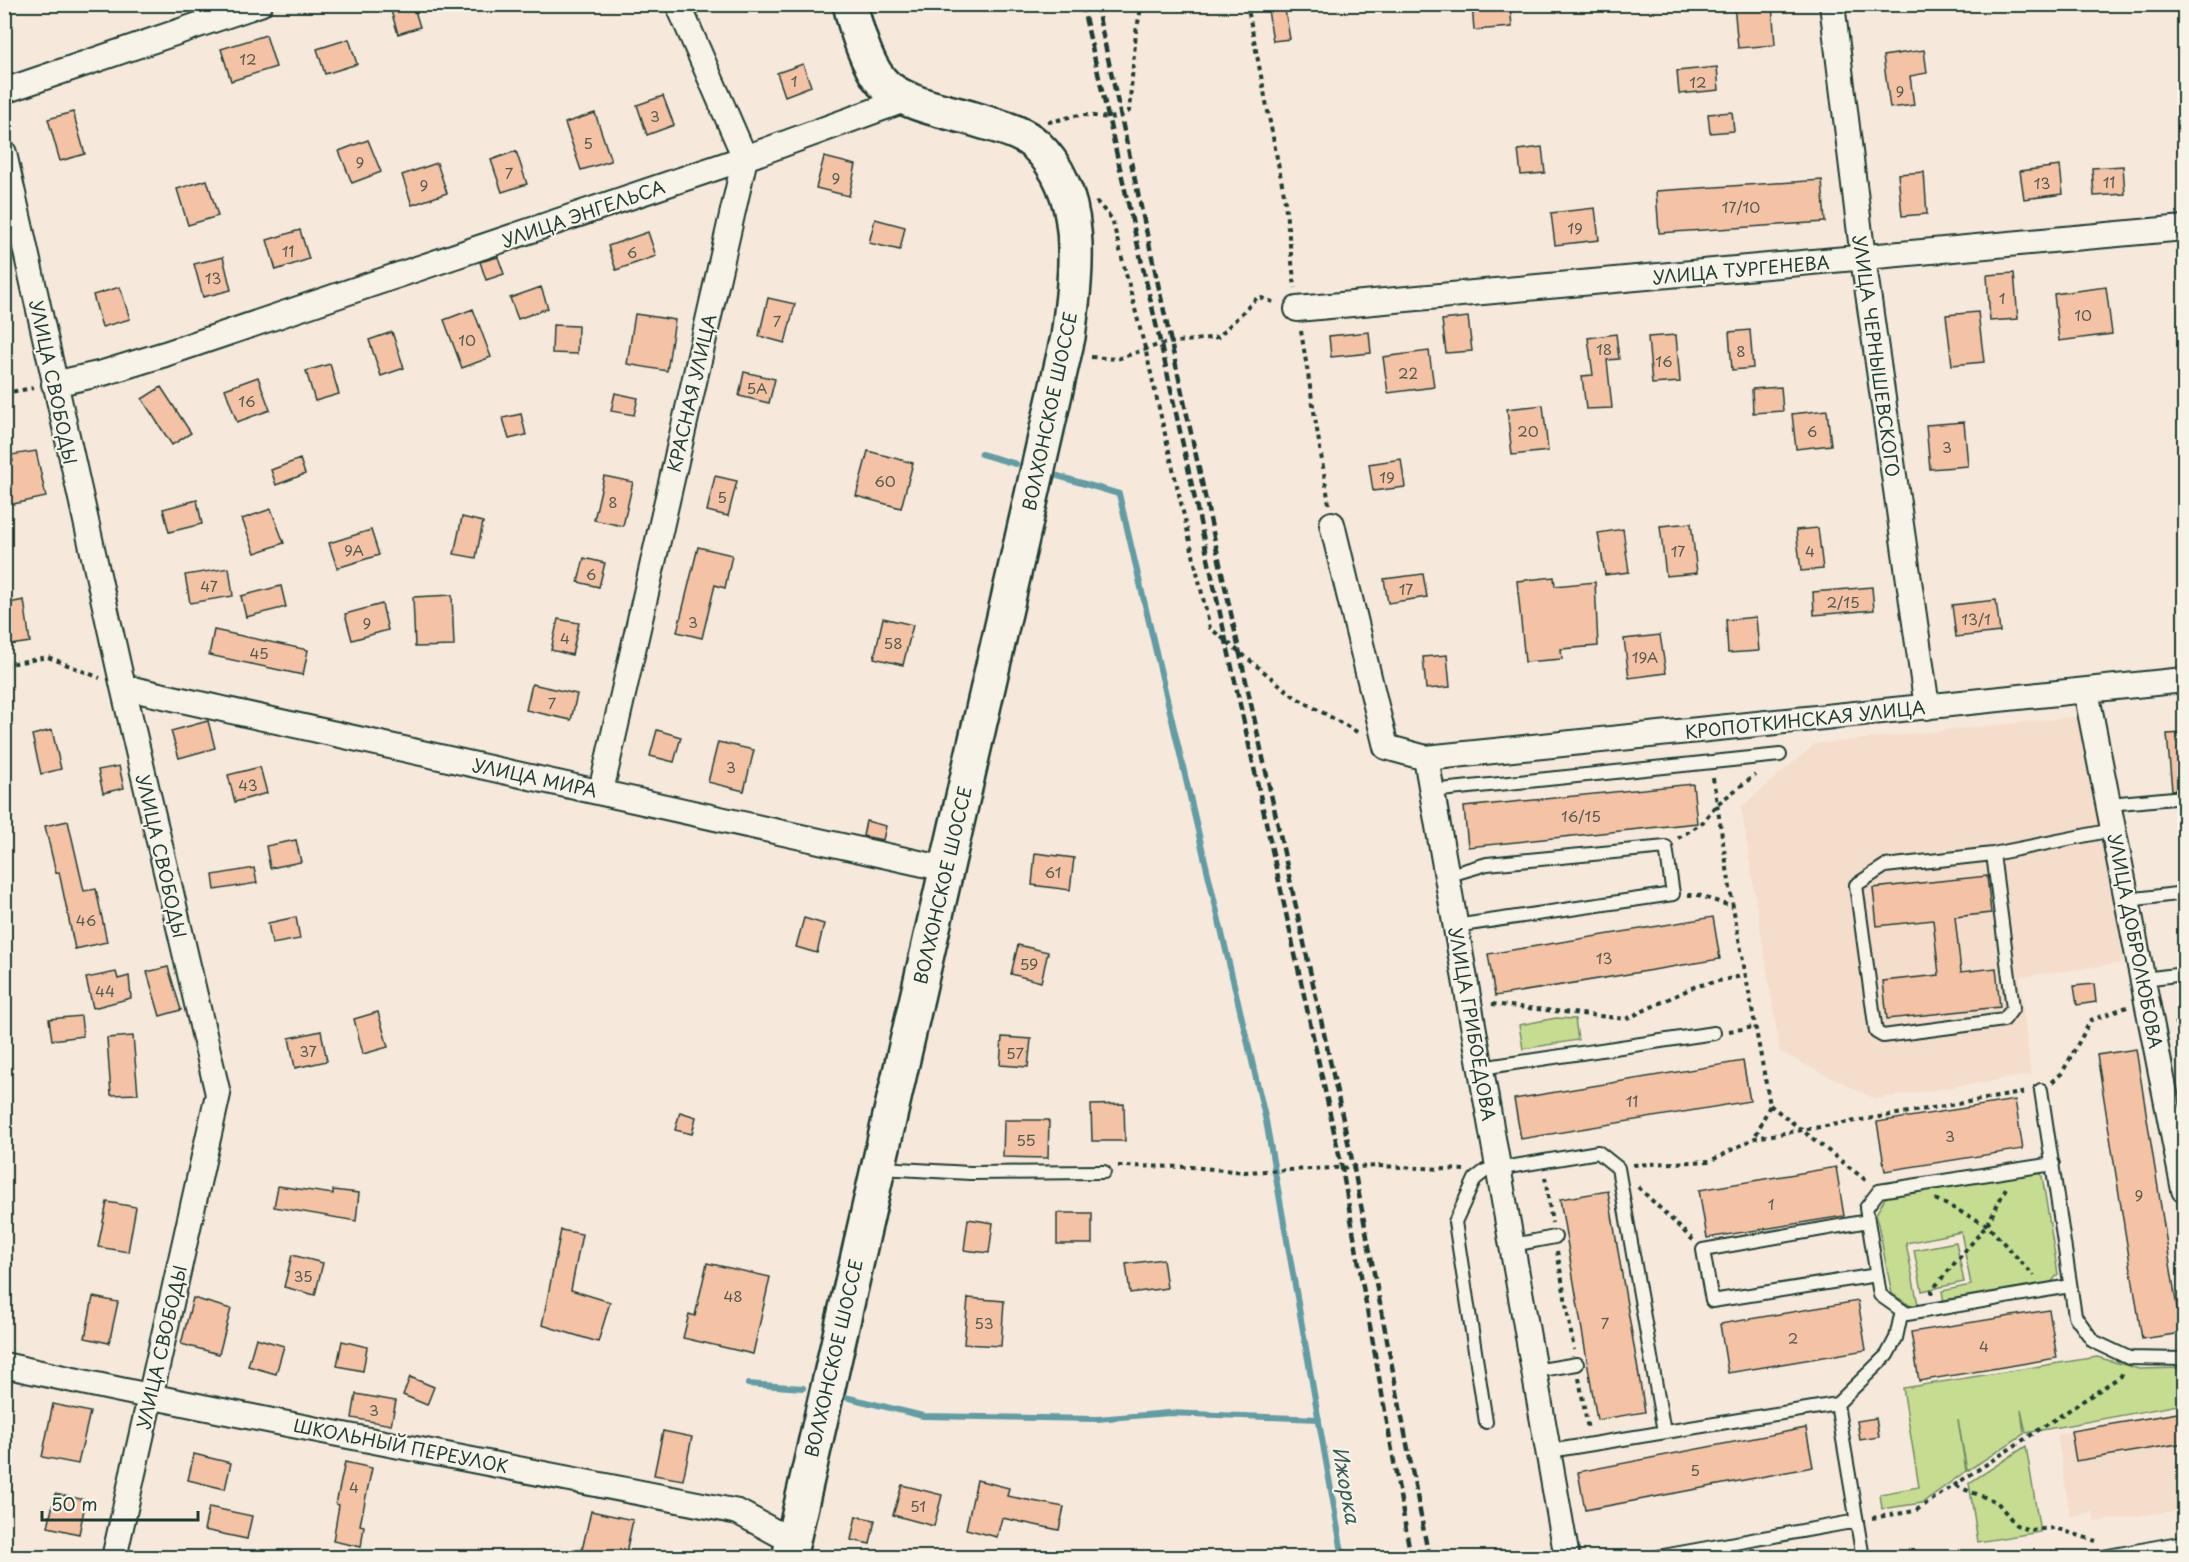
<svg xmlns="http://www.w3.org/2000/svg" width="2189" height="1562" viewBox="0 0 2189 1562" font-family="'Playpen Sans',sans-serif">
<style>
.built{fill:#f5ddcb}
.green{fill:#c5dc91;stroke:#728c62;stroke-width:1.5}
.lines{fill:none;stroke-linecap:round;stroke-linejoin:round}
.stream{stroke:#629ca4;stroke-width:6}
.building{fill:#f4c2a5;stroke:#1f3d34;stroke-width:1.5}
.lane-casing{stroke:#1f3d34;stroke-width:16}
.street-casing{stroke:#1f3d34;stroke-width:28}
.secondary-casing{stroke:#1f3d34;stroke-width:38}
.path{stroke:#1f3d34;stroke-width:4;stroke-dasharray:4.5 4.5;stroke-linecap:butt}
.lane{stroke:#f7f3e8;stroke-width:12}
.street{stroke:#f7f3e8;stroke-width:24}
.secondary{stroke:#f7f3e8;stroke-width:33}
.rail{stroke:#1f3d34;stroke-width:4.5;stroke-dasharray:9 4.5;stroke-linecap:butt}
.labels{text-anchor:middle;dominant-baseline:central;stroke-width:4.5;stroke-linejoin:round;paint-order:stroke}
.number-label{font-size:15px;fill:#545e50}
.street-label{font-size:18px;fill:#1f3d34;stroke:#f7f3e8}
.water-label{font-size:20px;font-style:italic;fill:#355d59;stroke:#f7f3e8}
</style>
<rect width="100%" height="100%" fill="#f6e9db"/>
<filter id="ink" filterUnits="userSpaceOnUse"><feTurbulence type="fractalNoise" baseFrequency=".0167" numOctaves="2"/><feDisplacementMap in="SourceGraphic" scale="12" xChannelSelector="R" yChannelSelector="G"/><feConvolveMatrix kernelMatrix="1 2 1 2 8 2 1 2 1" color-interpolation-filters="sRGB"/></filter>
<g filter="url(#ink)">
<!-- built -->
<path class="built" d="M2081,716L2124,963L2020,977L2031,1075L1875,1099L1780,1052L1741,807L1815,744Z
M2184,1411V1500L2182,1510L2095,1522L2093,1512L2070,1517L2057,1434Z"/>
<!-- green -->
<path class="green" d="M1556,1018L1575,1019L1578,1040L1523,1049L1519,1025Z
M2037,1171L2042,1176L2058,1274L2050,1284L1944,1303L1942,1291L1971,1285L1961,1232L1906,1243L1918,1305H1909L1892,1294L1876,1214L1885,1198L1894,1194Z
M1956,1242L1964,1282L1922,1291L1914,1250Z
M2097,1357L2139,1369L2184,1368V1404L2026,1433L2021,1410L2024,1434L1967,1471L1958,1420L1966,1471L1922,1503L1882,1509L1880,1494L1919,1487L1903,1388Z
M2026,1446L2040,1532L1978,1542L1969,1483Z"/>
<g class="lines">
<!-- stream -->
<path class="stream" d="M981,454L1016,464
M1051,474L1119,494L1266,1121L1343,1558
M748,1384L803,1388
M841,1396L923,1416L1097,1419L1169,1413L1319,1419"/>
</g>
<!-- building -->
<path class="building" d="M389,4H413L420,27L398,34Z
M1267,4H1284L1290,39L1273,41Z
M1472,4H1510L1512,27L1474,30Z
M1734,4H1772L1775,45L1738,48Z
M266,35L276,67L231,81L221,49Z
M349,39L357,64L325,74L317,49Z
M1924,50L1927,73L1910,76L1914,105L1890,108L1883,56Z
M803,64L811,86L785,96L777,73Z
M1717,67L1719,90L1679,94L1677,71Z
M663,96L674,125L647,135L637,105Z
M73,112L85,154L60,161L48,119Z
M1732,112L1734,131L1710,133L1708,114Z
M595,113L611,161L581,170L565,123Z
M368,140L381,172L352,183L339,151Z
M1542,147L1545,173L1521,175L1518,150Z
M516,151L527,184L502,192L491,160Z
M824,157L856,165L849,196L816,188Z
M437,163L447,193L412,205L402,175Z
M2060,166L2063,194L2024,199L2020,171Z
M2123,166L2125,194L2094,196L2092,168Z
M1924,172L1927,214L1902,216L1898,174Z
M207,180L218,216L188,225L177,189Z
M1822,180L1825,222L1659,233L1656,191Z
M1595,208L1599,240L1555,245L1551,213Z
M875,219L905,227L900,250L869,243Z
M300,230L309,259L276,270L267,240Z
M648,232L656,256L616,270L608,246Z
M223,257L231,290L203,297L194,264Z
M498,257L504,274L486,280L480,262Z
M2014,273L2018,319L1990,321L1987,275Z
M120,287L130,319L102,327L93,295Z
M541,287L548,308L518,319L510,298Z
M2106,287L2112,334L2059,341L2054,294Z
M768,298L795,304L785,343L759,336Z
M473,309L491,357L462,368L444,320Z
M1978,312L1984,362L1952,365L1946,315Z
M635,314L675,320L667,371L627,364Z
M1468,317L1472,351L1446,353L1442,320Z
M553,325L578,326L577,354L552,353Z
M1750,330L1753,368L1732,370L1729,332Z
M392,332L404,368L381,376L369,340Z
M1369,332L1371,353L1331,357L1329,336Z
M1616,334L1619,359L1607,360L1612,408L1586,409L1582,376L1593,375L1588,338Z
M1676,335L1680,382L1652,384L1648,337Z
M1429,351L1434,387L1388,393L1383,357Z
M330,364L339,394L315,401L306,371Z
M744,372L775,379L769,403L739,396Z
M258,377L270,410L237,422L225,389Z
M161,387L191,433L172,445L142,399Z
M1781,387L1783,411L1753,413L1752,389Z
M615,393L638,398L634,415L611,411Z
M1543,405L1548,451L1512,455L1507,409Z
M1827,410L1831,445L1796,449L1792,414Z
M521,414L526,435L509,439L503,418Z
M1964,422L1968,466L1930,469L1926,425Z
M36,451L46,497L4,506V462L13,461L11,455Z
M868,451L913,463L901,508L856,496Z
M300,459L305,474L276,485L271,470Z
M1401,459L1405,487L1373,491L1369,464Z
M604,476L633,482L623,526L594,520Z
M715,476L737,481L728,516L707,511Z
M197,500L202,524L169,532L163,509Z
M271,509L284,543L255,553L242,519Z
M462,517L483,522L476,558L454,554Z
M1691,523L1697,573L1666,576L1660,526Z
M1818,528L1823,569L1801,571L1796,530Z
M1623,529L1629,572L1605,575L1598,533Z
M371,530L379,555L337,568L329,543Z
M698,547L732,555L725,588L715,585L702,638L677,632Z
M584,558L605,563L599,587L578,582Z
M229,568L233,596L190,603L185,575Z
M1423,574L1427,597L1388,603L1384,579Z
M1554,577L1555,586L1595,582L1598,646L1561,649L1562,659L1525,662L1517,581Z
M281,586L286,607L246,617L241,596Z
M1872,587L1874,610L1814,615L1813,592Z
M452,595L454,646L415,647L413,597Z
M24,600L30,642L4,646V604Z
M1996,600L2000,632L1956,637L1952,605Z
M382,604L388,630L352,640L345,614Z
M1756,617L1759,651L1728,653L1726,620Z
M883,618L913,625L903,665L874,658Z
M558,619L579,623L572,655L551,650Z
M214,630L308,650L303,675L209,655Z
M1660,635L1666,673L1629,678L1624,639Z
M1447,655L1450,687L1426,689L1423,657Z
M532,684L577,694L571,720L526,710Z
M208,721L215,748L179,758L171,731Z
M52,730L61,769L41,774L32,735Z
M657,730L681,737L674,762L650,756Z
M2184,733V789L2172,790L2167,734Z
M718,742L754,750L744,791L708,782Z
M119,766L124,788L103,793L98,770Z
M260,767L267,793L235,802L228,775Z
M1693,784L1697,823L1468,847L1464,807Z
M68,821L84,891L96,889L107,942L75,949L59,872L56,873L45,826Z
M866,821L886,826L883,840L863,836Z
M296,840L301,862L270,868L266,846Z
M1035,853L1074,858L1070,890L1032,885Z
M254,868L257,883L215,890L213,875Z
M1987,876L1991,913L1955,917L1961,972L1996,968L2000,1007L1887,1019L1883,981L1939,975L1933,920L1877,926L1873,888Z
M296,917L300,939L272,944L268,923Z
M1713,917L1720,959L1495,996L1488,954Z
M804,918L824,924L817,953L796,947Z
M1018,945L1048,952L1041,982L1011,974Z
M168,967L181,1010L160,1016L147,972Z
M116,972L118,979L129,976L131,998L93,1008L86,978Z
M2094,984L2096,1002L2077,1005L2074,986Z
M378,1012L388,1047L363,1054L354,1019Z
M81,1016L83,1036L52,1040L49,1019Z
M321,1031L327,1061L295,1068L289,1038Z
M133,1036L138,1094L111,1095L107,1038Z
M1002,1037L1031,1039L1028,1067L1000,1065Z
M2136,1049L2181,1333L2142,1339L2097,1055Z
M1743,1061L1750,1101L1521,1139L1514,1099Z
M2015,1100L2023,1149L1885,1171L1877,1122Z
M1124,1104L1125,1141H1092L1091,1105Z
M680,1112L696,1117L692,1134L675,1130Z
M1004,1120H1049L1048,1158L1003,1157Z
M1836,1167L1844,1216L1707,1238L1699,1190Z
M278,1186L333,1194V1190L359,1193L356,1221L274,1207Z
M1608,1191L1645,1412L1597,1420L1560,1199Z
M107,1202L136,1207L128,1252L98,1247Z
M1057,1213H1092V1244H1057Z
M968,1219L993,1223L989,1253L964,1250Z
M561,1230L582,1234L571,1290L610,1302L598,1342L542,1325Z
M292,1255L323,1263L315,1295L284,1287Z
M1163,1259L1167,1288L1130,1293L1126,1264Z
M707,1263L770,1277L753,1354L683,1338L689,1314L695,1316Z
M93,1297L118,1302L109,1343L85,1338Z
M193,1298L231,1309L219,1354L181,1344Z
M968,1298L1004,1301L1001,1346L964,1344Z
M1858,1301L1866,1350L1728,1373L1720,1324Z
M2049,1310L2057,1358L1919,1381L1911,1332Z
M256,1338L284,1346L276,1374L248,1366Z
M342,1341L367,1347L363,1371L337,1366Z
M410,1377L434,1387L427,1405L403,1395Z
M356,1394L396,1401L391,1425L352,1418Z
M53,1404L90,1412L78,1464L42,1457Z
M2184,1412V1443L2076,1461L2071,1431Z
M1876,1418L1879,1437L1860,1440L1857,1421Z
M1806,1428L1813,1467L1585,1510L1578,1472Z
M663,1431L692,1437L683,1480L654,1475Z
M194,1454L231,1463L225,1489L188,1480Z
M345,1462L372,1468L360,1525L364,1526L361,1547L333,1541L339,1505L336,1504Z
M977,1480L1009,1488L1007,1496L1064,1507L1059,1530L1002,1518L997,1537L966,1529Z
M902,1485L942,1495L934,1526L893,1515Z
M55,1494L86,1500L79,1534L48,1527Z
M209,1507L252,1516L247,1539L204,1530Z
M591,1511L633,1520L625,1557H597L581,1554Z
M856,1516L875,1520L870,1544L851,1540Z"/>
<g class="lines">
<!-- lane casing -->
<g class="lane-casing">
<path id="lane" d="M1431,791L1780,755
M2109,804L2184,797
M1993,854L2013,1008L2004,1020L1883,1036L1876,1032L1856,885L1885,866L1993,854L2102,832L2114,826
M1446,876L1487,864L1666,847L1673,894L1455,926
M2128,900L2184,893
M2144,979L2184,974
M1481,1068L1714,1033
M2041,1090L2075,1316L2093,1341L2129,1358L2184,1359
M2053,1164L1879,1191L1866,1208L1880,1295L1907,1314L2070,1286
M881,1168L970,1173L1104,1172
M1868,1221L1703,1250L1712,1301L1877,1275
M1513,1245L1555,1237
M1535,1371L1577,1364
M1837,1404L1887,1355L1896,1338L1902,1310
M1486,1422L1455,1222L1475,1179L1485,1171L1598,1152L1618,1168L1664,1432
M1550,1451L1837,1404L1863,1558
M1652,1558L1857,1521
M2097,1558L2184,1542"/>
</g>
<!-- street casing -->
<g class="street-casing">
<path id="street" d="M1832,4L1863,258L1927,707
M4,91L260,4
M4,153L123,687L218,1094L114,1558
M1297,309L2184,228
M54,384L103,373L165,354L745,158L907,99
M1332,524L1386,747L1426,758L2184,680
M123,687L946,869
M2086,691L2184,1190
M1426,758L1567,1558
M601,791L745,158L678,4
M4,1365C248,1419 493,1463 738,1512L792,1541"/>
</g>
<!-- secondary casing -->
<g class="secondary-casing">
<path id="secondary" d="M789,1558L1068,337C1076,274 1088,194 1036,145C1021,131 996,126 977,120C948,111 911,106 887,87C868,71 856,29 850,4"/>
</g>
<!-- path -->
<path class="path" d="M1247,4L1284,194L1295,288
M1048,122C1059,121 1072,115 1082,115C1099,115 1114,123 1129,111L1136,32L1142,4
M1096,201L1112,219L1146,352L1210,628L1295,697L1359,733
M1301,331L1329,504
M1091,357L1117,359L1161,344L1218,337L1258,297L1276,303
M4,393L33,388
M4,665L48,657L100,678
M1713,778L1733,907L1770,1105L1755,1137
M1678,838L1702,823L1716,805L1755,775
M1688,895H1698L1733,907
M1492,1004L1626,1019L1696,986L1746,975
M2174,1024L2178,1023L2184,1051
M1729,1031L1755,1027
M2052,1082L2062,1073L2091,1020L2127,1007
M1770,1105L1868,1182
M1633,1165L1710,1161L1755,1138L2027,1092
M1118,1166L1191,1167L1244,1172L1379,1166L1464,1170
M1545,1177L1552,1223
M1638,1187L1693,1240
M1935,1199L1987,1225L2034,1276
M1557,1251L1574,1350
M1932,1294V1290L1987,1225L2007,1186
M1579,1378L1588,1430
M1956,1486L1997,1502L2016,1525L2029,1530L2055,1528L2096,1541
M1872,1518L1915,1511L2121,1376L2123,1371"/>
<!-- lane -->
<use href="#lane" class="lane"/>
<!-- street -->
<use href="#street" class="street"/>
<!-- secondary -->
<use href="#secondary" class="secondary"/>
<!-- rail -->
<path class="rail" d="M1082,4L1165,363L1342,1168L1411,1558
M1096,4L1354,1169L1429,1558"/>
</g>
</g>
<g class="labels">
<!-- number labels -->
<g class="number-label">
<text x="248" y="58">12</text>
<text x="794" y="80">1</text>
<text x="1698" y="81">12</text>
<text x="1900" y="90">9</text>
<text x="655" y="115">3</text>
<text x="588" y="142">5</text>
<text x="360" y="161">9</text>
<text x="509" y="172">7</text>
<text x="836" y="177">9</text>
<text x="2109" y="181">11</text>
<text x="2042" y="182">13</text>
<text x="424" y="184">9</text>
<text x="1741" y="206">17/10</text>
<text x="1575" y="227">19</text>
<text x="288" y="250">11</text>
<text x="632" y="251">6</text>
<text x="213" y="277">13</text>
<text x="2002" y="297">1</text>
<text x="2083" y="314">10</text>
<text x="777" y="320">7</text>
<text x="467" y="339">10</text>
<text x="1604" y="348">18</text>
<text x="1741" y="350">8</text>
<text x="1664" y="360">16</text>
<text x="1408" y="372">22</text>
<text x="757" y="387">5А</text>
<text x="247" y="400">16</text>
<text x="1528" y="430">20</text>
<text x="1812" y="430">6</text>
<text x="1947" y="446">3</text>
<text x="1387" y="476">19</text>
<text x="885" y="480">60</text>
<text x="722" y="496">5</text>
<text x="613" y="501">8</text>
<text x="354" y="549">9А</text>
<text x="1678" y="550">17</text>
<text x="1810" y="550">4</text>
<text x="591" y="573">6</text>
<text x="209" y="585">47</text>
<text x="1406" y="588">17</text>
<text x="1843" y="601">2/15</text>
<text x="1976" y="618">13/1</text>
<text x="693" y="621">3</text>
<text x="367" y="622">9</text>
<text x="565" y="637">4</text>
<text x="893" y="642">58</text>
<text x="259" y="652">45</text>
<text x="1645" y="656">19А</text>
<text x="552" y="702">7</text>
<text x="731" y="766">3</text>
<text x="248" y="784">43</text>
<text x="1581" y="815">16/15</text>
<text x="1053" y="871">61</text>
<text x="86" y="919">46</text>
<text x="1604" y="957">13</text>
<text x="1029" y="963">59</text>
<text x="105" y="990">44</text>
<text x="308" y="1050">37</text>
<text x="1015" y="1052">57</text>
<text x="1632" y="1100">11</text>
<text x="1950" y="1135">3</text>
<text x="1026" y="1139">55</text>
<text x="2139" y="1194">9</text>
<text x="1771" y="1203">1</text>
<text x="303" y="1275">35</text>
<text x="733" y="1295">48</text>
<text x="984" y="1322">53</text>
<text x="1605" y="1322">7</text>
<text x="1793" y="1337">2</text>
<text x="1984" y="1345">4</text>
<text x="374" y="1409">3</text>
<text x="1695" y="1469">5</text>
<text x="354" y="1486">4</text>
<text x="918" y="1505">51</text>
</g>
<!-- street labels -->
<g class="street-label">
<text transform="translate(583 213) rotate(-19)">УЛИЦА ЭНГЕЛЬСА</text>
<text transform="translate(1741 269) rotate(-5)">УЛИЦА ТУРГЕНЕВА</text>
<text transform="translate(1877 356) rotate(82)">УЛИЦА ЧЕРНЫШЕВСКОГО</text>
<text transform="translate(54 382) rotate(78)">УЛИЦА СВОБОДЫ</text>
<text transform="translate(691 393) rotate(-77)">КРАСНАЯ УЛИЦА</text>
<text transform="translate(1049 411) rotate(-78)">ВОЛХОНСКОЕ ШОССЕ</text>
<text transform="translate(1805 719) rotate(-6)">КРОПОТКИНСКАЯ УЛИЦА</text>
<text transform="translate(535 777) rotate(12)">УЛИЦА МИРА</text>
<text transform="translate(162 856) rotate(77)">УЛИЦА СВОБОДЫ</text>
<text transform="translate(942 885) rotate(-77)">ВОЛХОНСКОЕ ШОССЕ</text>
<text transform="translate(2136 941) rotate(79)">УЛИЦА ДОБРОЛЮБОВА</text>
<text transform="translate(1473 1024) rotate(80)">УЛИЦА ГРИБОЕДОВА</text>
<text transform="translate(161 1347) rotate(-77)">УЛИЦА СВОБОДЫ</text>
<text transform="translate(833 1358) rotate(-77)">ВОЛХОНСКОЕ ШОССЕ</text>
<text transform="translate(401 1445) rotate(11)">ШКОЛЬНЫЙ ПЕРЕУЛОК</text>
</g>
<!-- water labels -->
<g class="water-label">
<text transform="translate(1347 1485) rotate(80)">Ижорка</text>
</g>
</g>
<!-- margin -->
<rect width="2189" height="1562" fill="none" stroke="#f7f3e8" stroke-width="24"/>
<rect x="12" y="12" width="2165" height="1538" fill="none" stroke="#1f3d34" stroke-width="2" filter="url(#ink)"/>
<!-- scale -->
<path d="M42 1511v9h156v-9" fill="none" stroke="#1f3d34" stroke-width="3"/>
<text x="51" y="1511" font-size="18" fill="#1f3d34" stroke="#f7f3e8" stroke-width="4.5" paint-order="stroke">50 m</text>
</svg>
